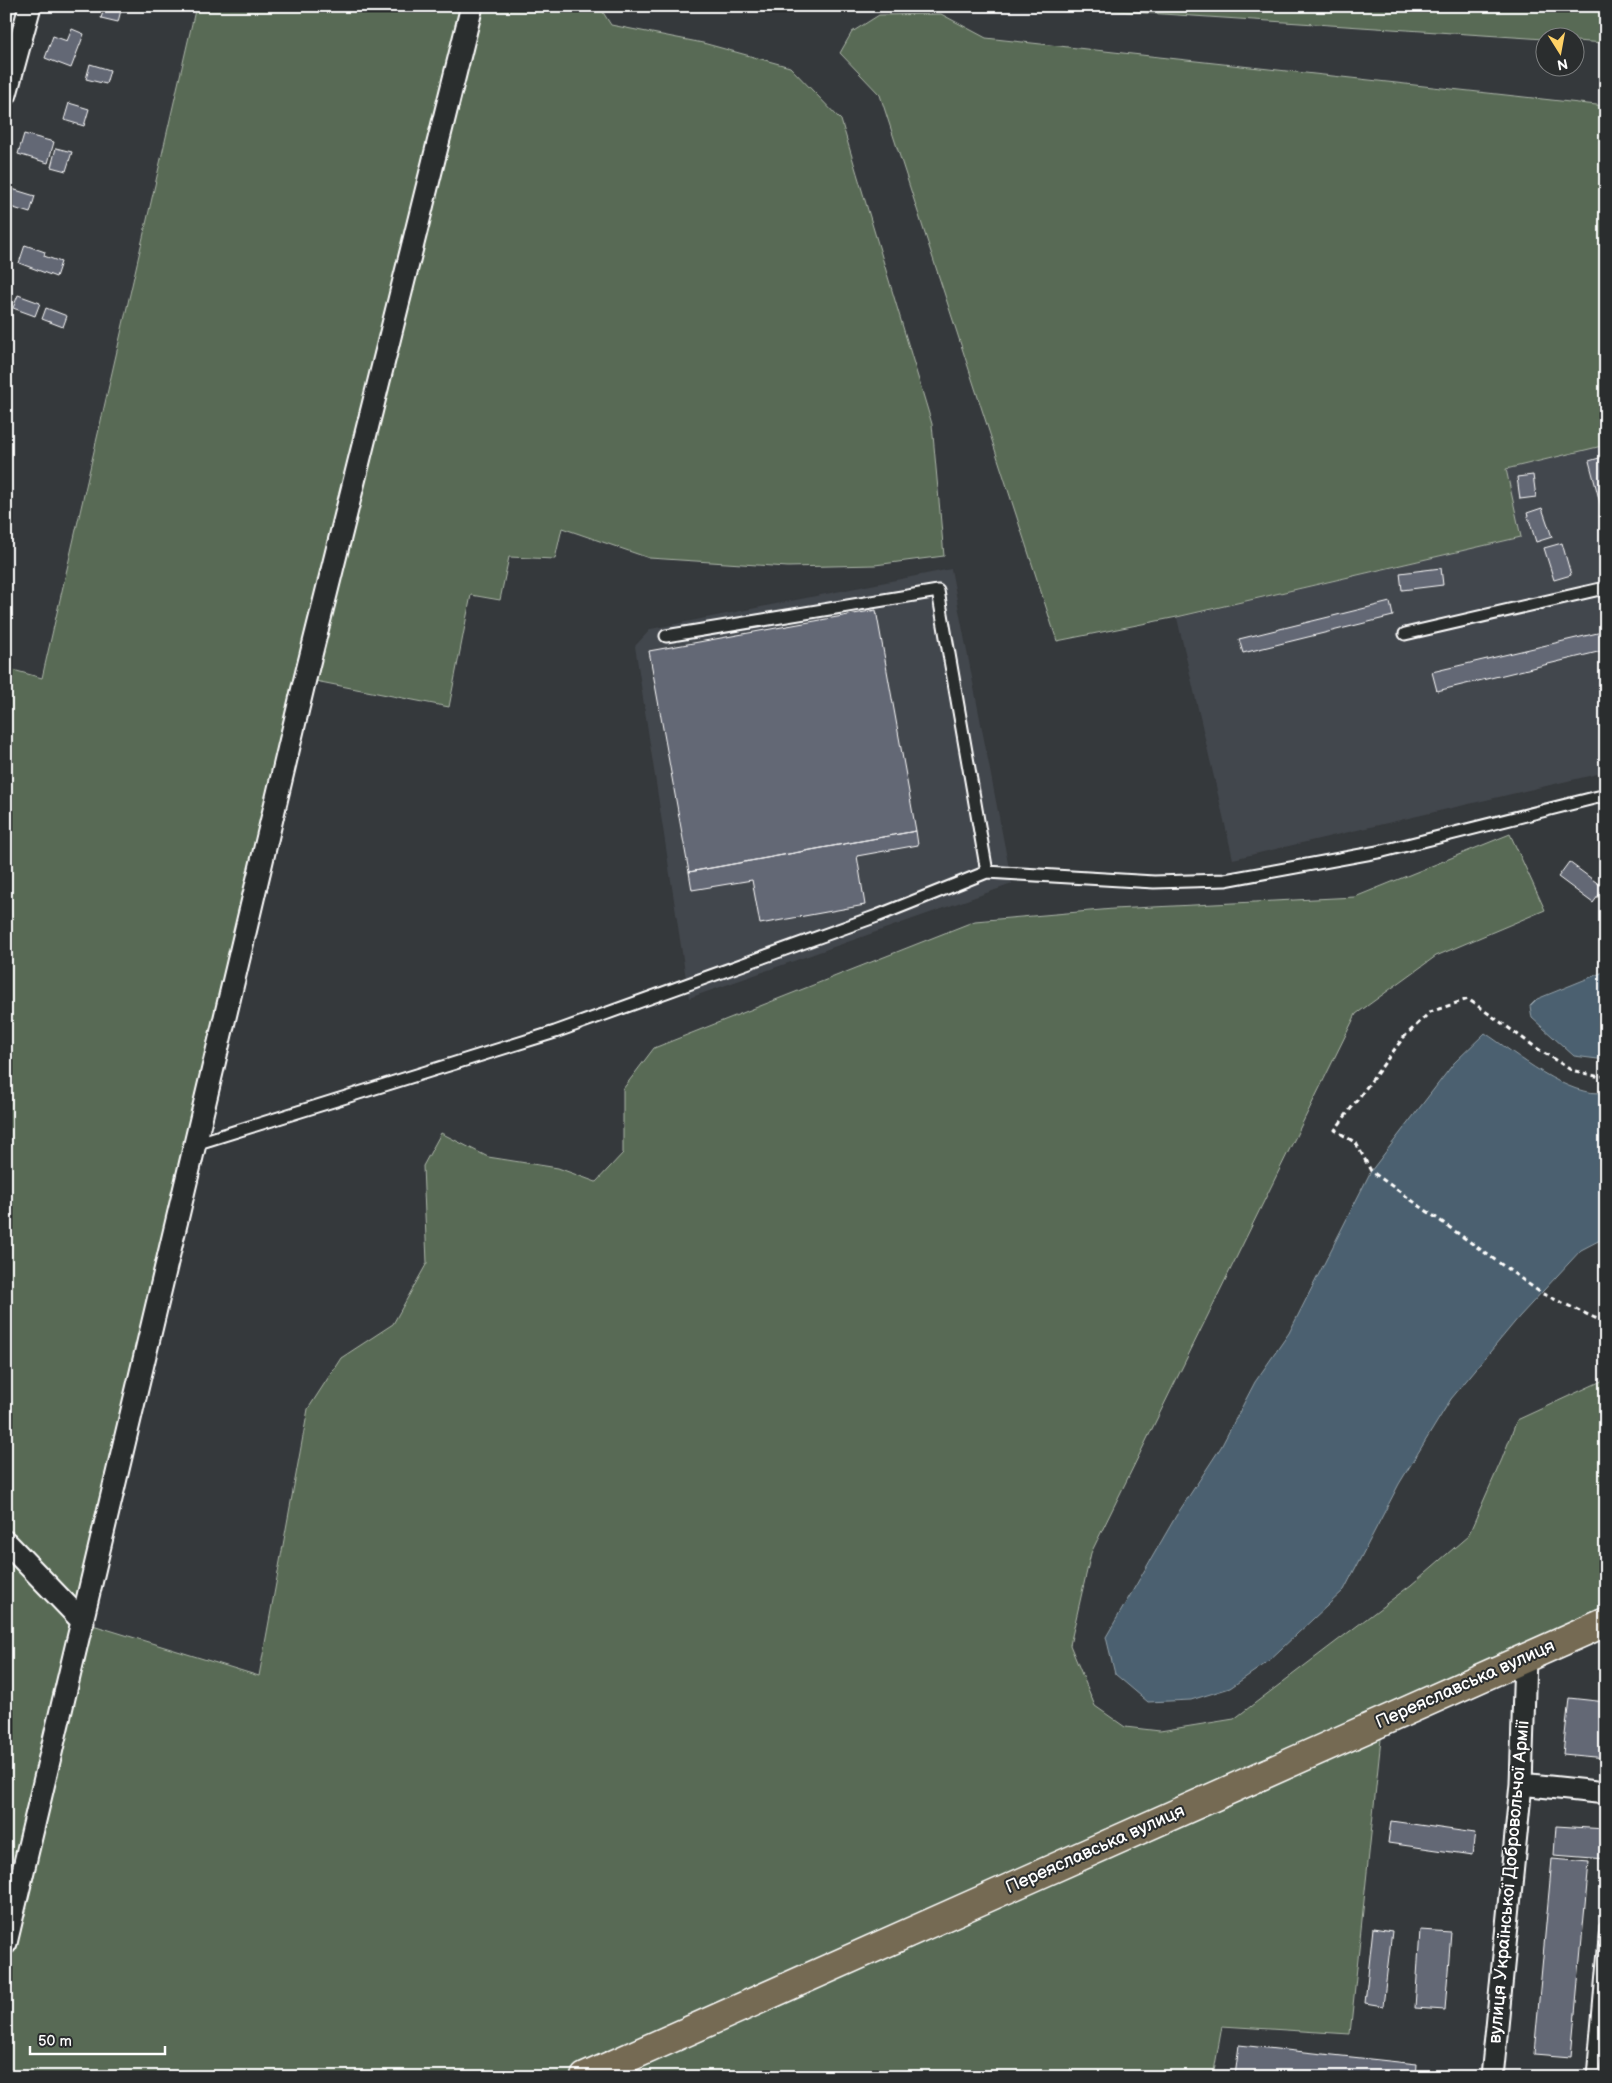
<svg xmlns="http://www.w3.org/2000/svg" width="1612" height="2083" viewBox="0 0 1612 2083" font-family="'Balsamiq Sans',sans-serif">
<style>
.built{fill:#43474d}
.green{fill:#596b54;stroke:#acb5aa}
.water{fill:#4b616f;stroke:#93a0a9}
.building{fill:#636775;stroke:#fff}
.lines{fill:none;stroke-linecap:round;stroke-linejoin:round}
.service-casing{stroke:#fff;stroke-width:15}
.minor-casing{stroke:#fff;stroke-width:25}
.primary-casing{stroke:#fff;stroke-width:31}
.path{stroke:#fff;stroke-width:3;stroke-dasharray:5 4;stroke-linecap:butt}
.service{stroke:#2a2d2e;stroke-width:11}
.minor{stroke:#2a2d2e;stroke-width:21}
.primary{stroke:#756b52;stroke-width:28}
.labels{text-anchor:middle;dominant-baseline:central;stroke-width:4;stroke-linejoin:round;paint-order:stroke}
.street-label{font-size:18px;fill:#fff;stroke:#2a2d2e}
</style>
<rect width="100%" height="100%" fill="#35393c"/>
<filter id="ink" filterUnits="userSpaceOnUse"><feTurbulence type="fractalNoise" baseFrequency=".02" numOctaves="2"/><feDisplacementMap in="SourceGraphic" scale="10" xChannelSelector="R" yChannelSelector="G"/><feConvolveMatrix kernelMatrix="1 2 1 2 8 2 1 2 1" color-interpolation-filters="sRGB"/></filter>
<g filter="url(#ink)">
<!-- built -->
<path class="built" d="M1606,445V772L1233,859L1177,618L1521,537L1505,469Z
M951,569L1012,884L689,998L635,646L651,629Z"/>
<!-- green -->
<path class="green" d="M196,6H599L611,25L703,43L790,67L841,120L932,424L944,556L875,565L788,567L649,558L562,528L555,559L509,557L500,600L471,595L449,707L305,679L83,1622L259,1676L308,1409L341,1358L393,1324L427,1263L423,1166L441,1133L488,1157L558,1168L596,1182L623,1153V1089L654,1048L975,921L1113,909L1355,897L1510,834L1545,910L1436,956L1356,1014L1091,1553L1070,1645L1095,1706L1125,1727L1160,1731L1234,1719L1411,1585L1468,1536L1502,1459L1517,1420L1606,1379V1622L1383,1720L1350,2034L1222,2026L1213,2077H6V668L42,678Z
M1040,6H1606V43L1575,41L1574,38L1544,39Z
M941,14L986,38L1606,106V445L1506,469L1521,537L1177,617L1057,641L880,95L840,53L852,32L879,15Z"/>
<!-- water -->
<path class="water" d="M1606,971V1060L1574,1056L1532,1018L1530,1006L1537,999Z
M1485,1033C1514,1052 1570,1100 1606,1092V1237L1581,1250L1519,1317L1451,1399L1399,1484L1344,1590L1265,1664L1230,1688L1191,1700L1148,1702L1115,1674L1106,1637L1176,1516L1221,1447L1255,1382L1289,1333L1371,1171L1454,1063Z"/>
<!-- building -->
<path class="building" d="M105,6L121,10L118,22L101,18Z
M72,29L84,34L71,68L45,58L53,36L67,41Z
M90,64L110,70L106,84L86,79Z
M69,103L89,109L84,126L64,120Z
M24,134L54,142L48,163L18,154Z
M56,148L72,152L66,171L51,167Z
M12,189L35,196L30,213L7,206Z
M25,245L45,252L44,256L61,262L56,277L19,263Z
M18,295L40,303L35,316L13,308Z
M46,308L67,316L63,327L42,319Z
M1606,456V509L1602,510L1589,461Z
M1533,475L1536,497L1520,499L1517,477Z
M1542,508L1552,537L1536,542L1527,513Z
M1562,543L1571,575L1554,580L1544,548Z
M1441,568L1443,585L1402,590L1400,573Z
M1390,602L1393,616L1243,653L1239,639Z
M876,610L916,831L689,872L649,651Z
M1606,631V650L1437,691L1432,672Z
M916,831L918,845L857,856L865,905L760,924L752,880L692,890L689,872Z
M1569,862L1604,888L1593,903L1558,877Z
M1569,1698L1606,1702L1604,1725H1606V1758L1563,1754Z
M1391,1821L1475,1833L1472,1855L1388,1843Z
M1556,1826L1606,1829V1859L1554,1855Z
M1552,1859L1589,1862L1571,2057L1534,2054Z
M1373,1928L1392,1931L1383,2006L1365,2003Z
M1420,1930L1451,1932L1445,2010L1415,2008Z
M1239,2045L1417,2064L1416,2077L1235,2076Z"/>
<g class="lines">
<!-- service casing -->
<g class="service-casing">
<path id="service" d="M1405,634L1600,589L1606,594
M987,872L1154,882L1225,880L1383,851L1606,795
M195,1144L555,1032L877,916L987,872L938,591L666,636
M1593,2077L1606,1927"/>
</g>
<!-- minor casing -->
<g class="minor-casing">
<path id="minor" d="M6,94L30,6
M6,1542L83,1622
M1521,1784L1606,1793
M6,1943L305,679L472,6
M1492,2077L1521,1784L1525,1658"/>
</g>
<!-- primary casing -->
<g class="primary-casing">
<path id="primary" d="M585,2077L1606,1622"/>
</g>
<!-- path -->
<path class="path" d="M1606,1075L1600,1077L1571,1070L1538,1049L1468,999L1430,1012L1403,1038L1335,1130L1356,1143L1371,1171L1541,1293L1595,1318L1606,1321"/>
<!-- service -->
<use href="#service" class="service"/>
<!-- minor -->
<use href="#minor" class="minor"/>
<!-- primary -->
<use href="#primary" class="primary"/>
</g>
</g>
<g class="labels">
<!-- street labels -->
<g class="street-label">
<text transform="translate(1465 1684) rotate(-24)">Переяславська вулиця</text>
<text transform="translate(1095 1849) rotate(-24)">Переяславська вулиця</text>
<text transform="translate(1509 1882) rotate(-85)">вулиця Української Добровольчої Армії</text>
</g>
</g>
<!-- margin -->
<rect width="1612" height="2083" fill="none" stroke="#2a2d2e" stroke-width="25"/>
<rect x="12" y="12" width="1587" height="2058" fill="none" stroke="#fff" stroke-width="2" filter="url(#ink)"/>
<!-- north arrow -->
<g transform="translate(1560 52) rotate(169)"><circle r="24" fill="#2a2d2e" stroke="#7f8182"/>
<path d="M0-4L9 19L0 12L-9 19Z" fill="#ffd166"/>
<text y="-8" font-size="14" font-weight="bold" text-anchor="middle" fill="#ffffff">N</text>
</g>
<!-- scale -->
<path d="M30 2046v8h135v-8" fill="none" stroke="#ffffff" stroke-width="2.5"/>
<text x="38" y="2046" font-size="15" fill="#ffffff" stroke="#2a2d2e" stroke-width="4" paint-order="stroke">50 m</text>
</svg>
